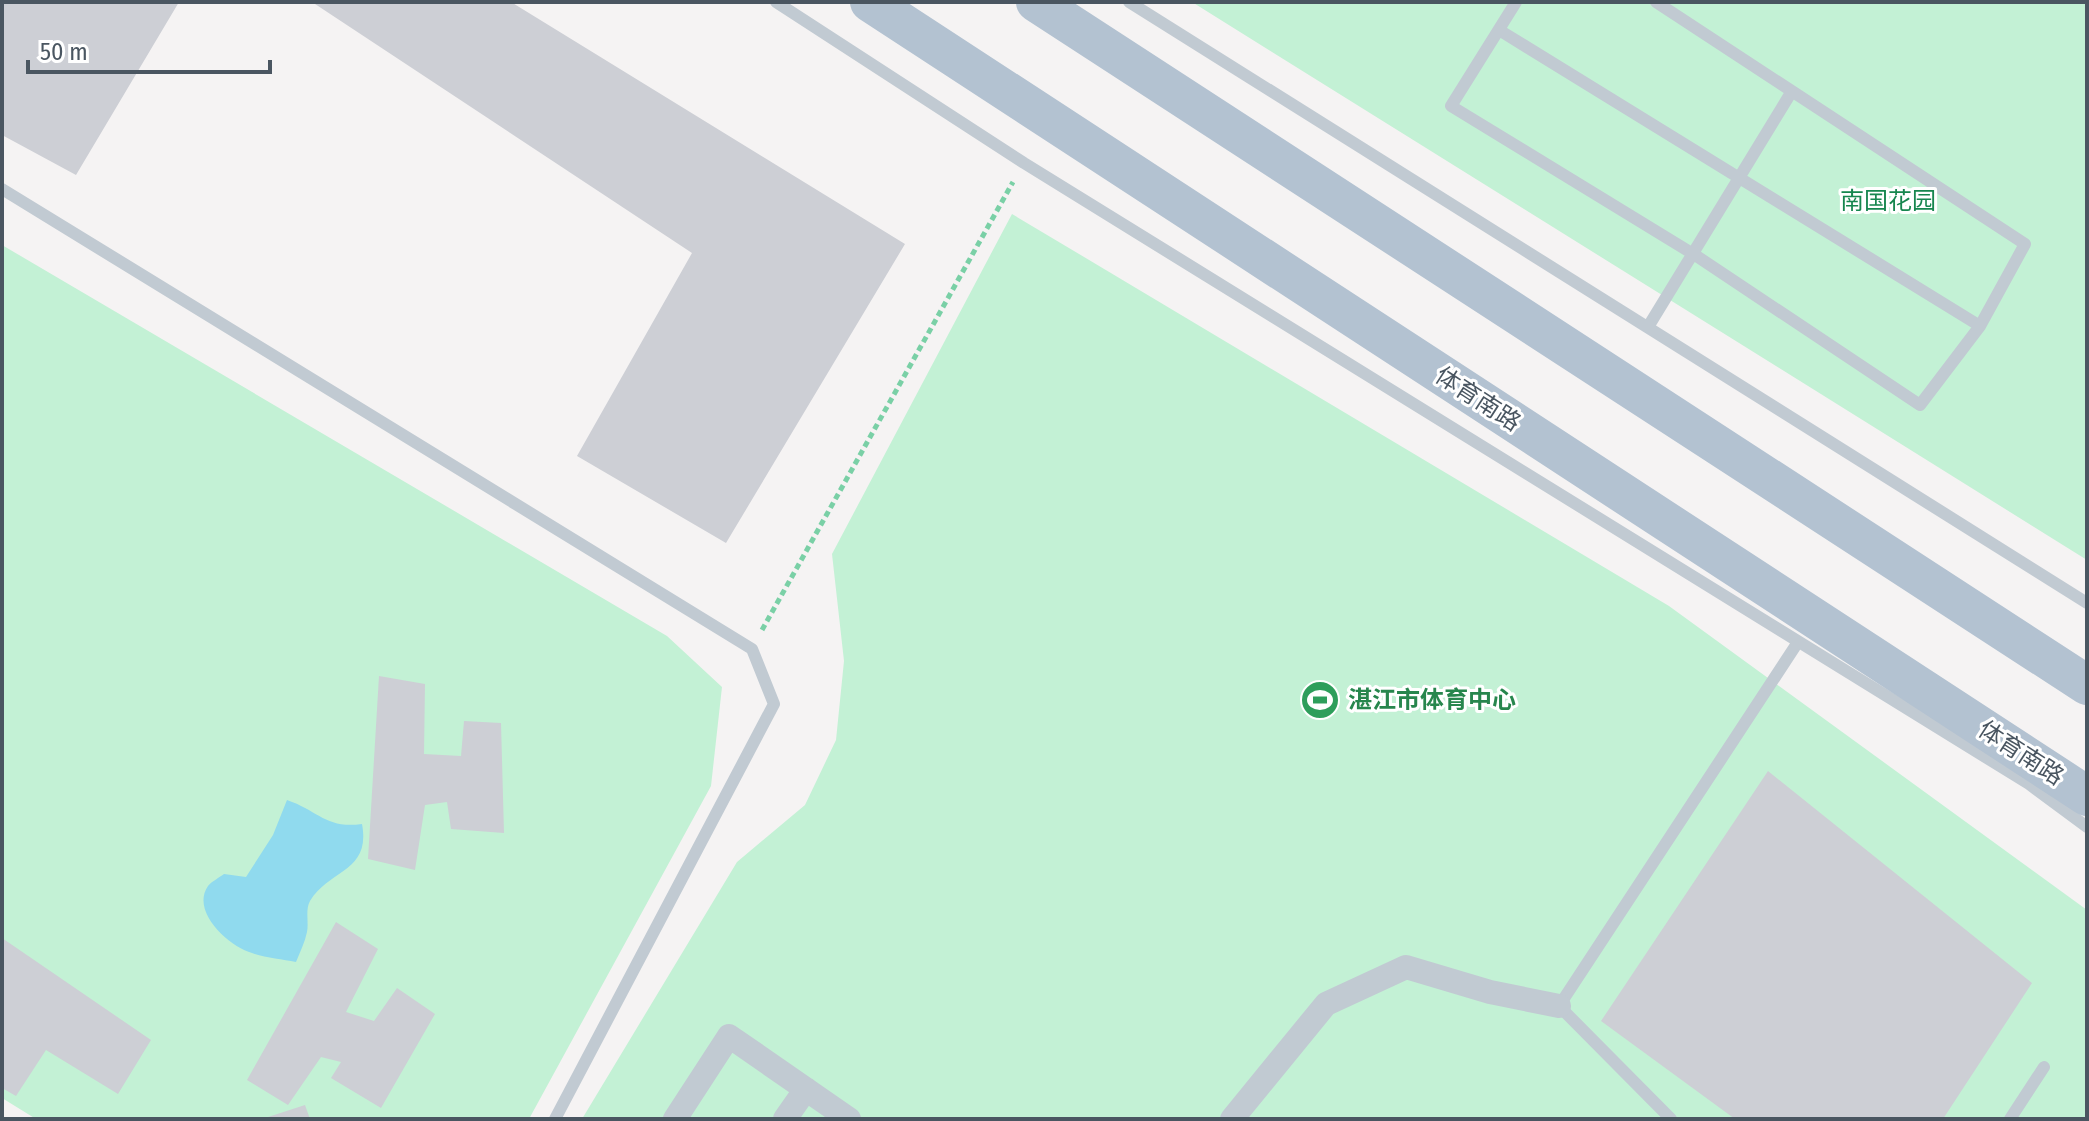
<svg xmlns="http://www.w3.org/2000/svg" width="2089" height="1121" viewBox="0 0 2089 1121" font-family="'Fira Sans Condensed','Noto Sans SC',sans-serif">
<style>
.green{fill:#c3f1d5}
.water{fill:#90daee}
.building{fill:#cdcfd5}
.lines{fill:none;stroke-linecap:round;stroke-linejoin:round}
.path{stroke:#7ad0a6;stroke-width:5;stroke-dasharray:6 4;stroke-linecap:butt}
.lane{stroke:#c1cad2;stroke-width:12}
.street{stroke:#c1cad2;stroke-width:24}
.primary{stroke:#b3c2d1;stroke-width:40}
.labels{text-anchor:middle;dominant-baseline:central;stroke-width:6;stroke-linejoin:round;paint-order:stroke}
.park-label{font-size:24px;fill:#17864f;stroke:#fff}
.street-label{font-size:24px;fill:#4a5661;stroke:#fff}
.leisure-label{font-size:24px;font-weight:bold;fill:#27864d;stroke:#fff;text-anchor:start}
</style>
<rect width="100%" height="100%" fill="#f5f3f3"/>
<!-- green -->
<path class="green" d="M1192,2H2087V560Z
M1012,214L1669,606L2087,910V1119H582L737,862L805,805L836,740L844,661L832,554Z
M2,245L667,636L722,687L711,786L529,1119H36L2,1098Z"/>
<!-- water -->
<path class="water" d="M287,800C319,811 326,829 362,824C371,872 330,869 310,901C305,910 309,922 307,932C305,942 300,952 296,962C282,959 266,958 252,953C230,947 190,912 208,886C211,882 220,877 224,874L246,877L273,835Z"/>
<!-- building -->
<path class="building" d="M2,2H179L76,175L2,135Z
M312,2H511L905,244L726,543L577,456L692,253Z
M379,676L425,684L424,754L461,756L464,721L501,723L504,833L451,829L447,802L425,805L415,870L368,859Z
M1768,771L2032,983L1943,1119H1735L1601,1021Z
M336,922L378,949L346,1012L374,1021L397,988L435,1014L381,1108L331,1078L341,1062L321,1057L288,1105L247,1080Z
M2,938L151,1040L118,1094L46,1050L16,1096L2,1088Z
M305,1105L310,1119H265V1118Z"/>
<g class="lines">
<!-- path -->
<path class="path" d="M762,630L1013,182"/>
<!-- lane -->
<path class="lane" d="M776,2L1024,163L2029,784L2087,827
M1129,2L2087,603
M1516,2L1451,106L1695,255L1920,405L1980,326L2025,244L1656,2
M1499,30L1980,326
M2,189L752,649L774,704L555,1119
M1648,327L1792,91
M1671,1119L1559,1006L1798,642
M2010,1119L2044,1067"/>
<!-- street -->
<path class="street" d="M675,1119L729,1036L849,1119
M785,1119L806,1089
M1232,1119L1326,1004L1406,967L1490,992L1559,1006"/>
<!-- primary -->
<path class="primary" d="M870,2L2087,796
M1036,2L2087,685"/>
</g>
<!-- icons -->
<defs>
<g id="stadium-disc" transform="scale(2)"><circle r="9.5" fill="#2e9e5b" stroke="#fff"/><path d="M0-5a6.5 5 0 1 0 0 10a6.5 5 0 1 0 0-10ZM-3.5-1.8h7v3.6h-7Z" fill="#fff"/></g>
</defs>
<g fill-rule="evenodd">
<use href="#stadium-disc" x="1320" y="700"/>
</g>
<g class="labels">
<!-- park labels -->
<g class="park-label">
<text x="1888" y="201">南国花园</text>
</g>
<!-- street labels -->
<g class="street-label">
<text transform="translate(1478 399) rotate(33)">体育南路</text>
<text transform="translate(2021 753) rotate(33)">体育南路</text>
</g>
<!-- leisure labels -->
<g class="leisure-label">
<text x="1348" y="700">湛江市体育中心</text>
</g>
</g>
<!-- border -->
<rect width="2089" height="1121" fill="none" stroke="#4a5661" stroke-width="8"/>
<!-- scale -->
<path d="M28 60v12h242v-12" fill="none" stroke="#4a5661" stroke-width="4"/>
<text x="40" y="60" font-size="24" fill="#4a5661" stroke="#ffffff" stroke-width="6" paint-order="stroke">50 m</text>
</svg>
